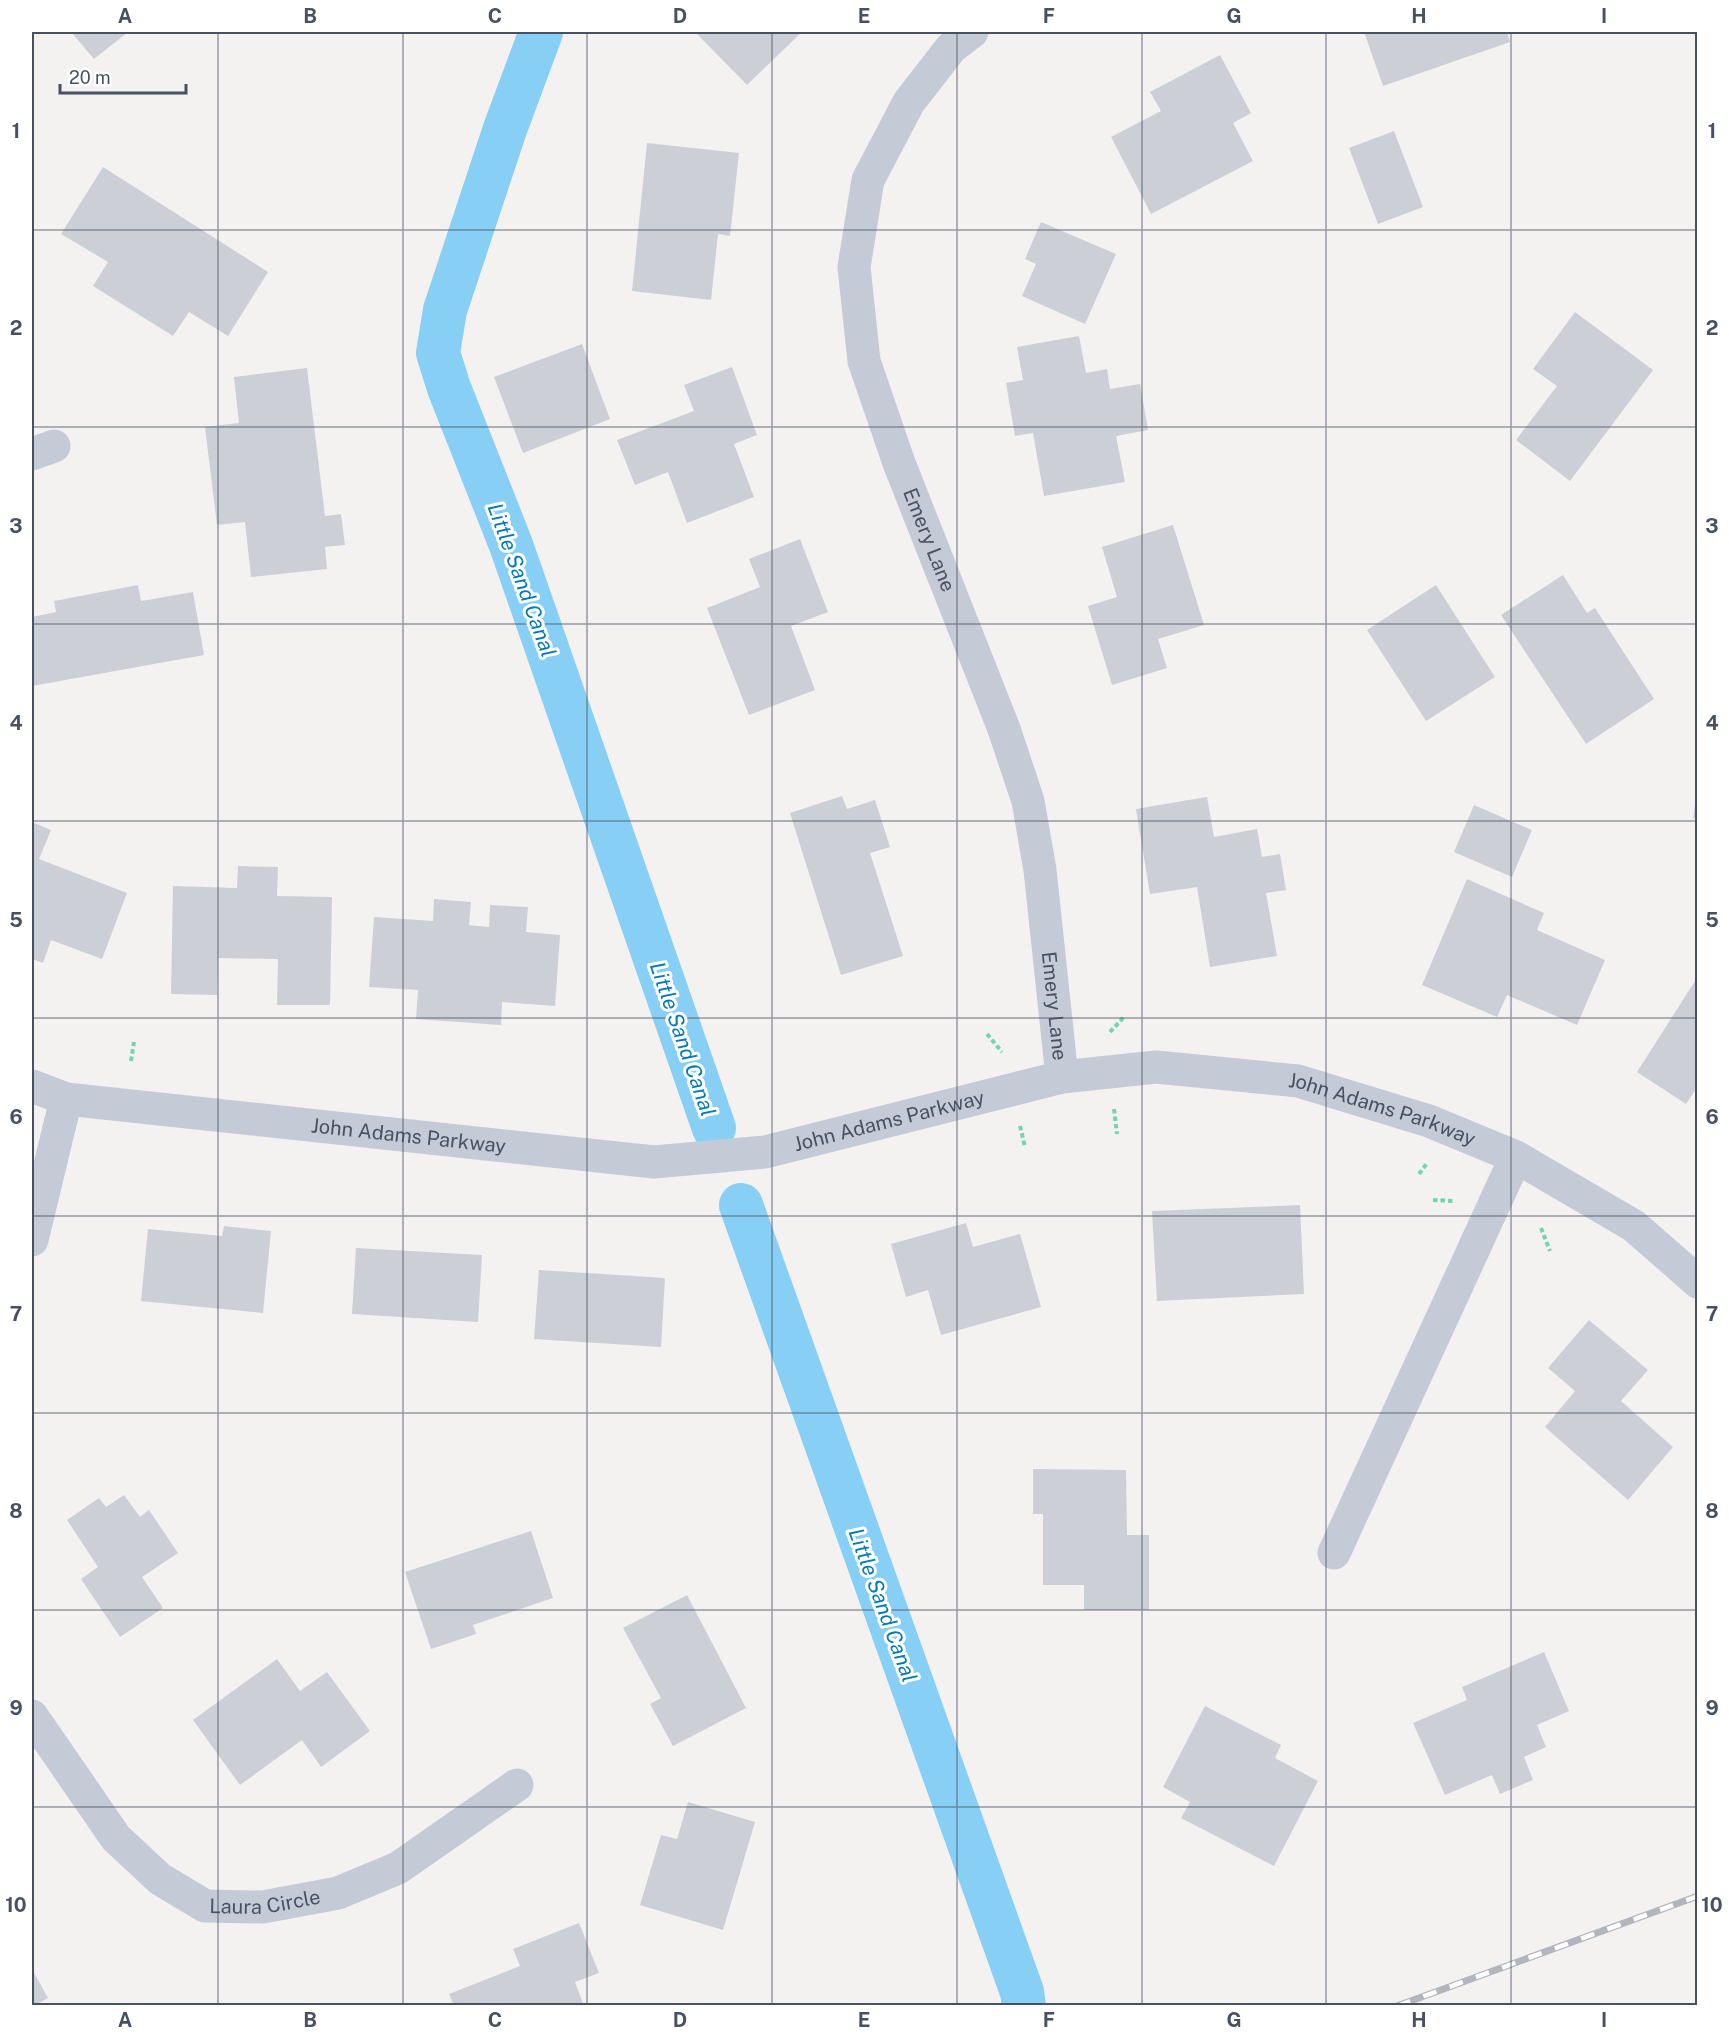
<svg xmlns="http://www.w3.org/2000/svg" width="1729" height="2037" viewBox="0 0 1729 2037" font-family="'Public Sans',sans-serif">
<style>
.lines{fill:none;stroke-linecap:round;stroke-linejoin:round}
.canal{stroke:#87cff4;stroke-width:44}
.building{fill:#cdcfd7}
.path{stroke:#72d5b1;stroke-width:4;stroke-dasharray:4.5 3;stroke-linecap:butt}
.street{stroke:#c4cbd7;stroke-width:33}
.rail-casing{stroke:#b3b5bc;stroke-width:7}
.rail{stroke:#fff;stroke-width:4.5;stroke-dasharray:14;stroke-linecap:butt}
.grid{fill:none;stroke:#475161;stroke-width:1.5;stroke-opacity:0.55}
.labels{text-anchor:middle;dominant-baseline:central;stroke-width:6;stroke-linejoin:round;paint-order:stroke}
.street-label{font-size:20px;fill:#475161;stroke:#fff}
.water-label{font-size:21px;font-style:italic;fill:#007aba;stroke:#fff}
.neatline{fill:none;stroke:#475161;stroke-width:2}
.grid-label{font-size:20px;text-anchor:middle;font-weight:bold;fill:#475161}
</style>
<rect width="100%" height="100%" fill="#f4f1f1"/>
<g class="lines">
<!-- canal -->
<path class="canal" d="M541,32L505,129L445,310L438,353L449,388L511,545L714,1128
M741,1205L1022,1992L1024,2006"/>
</g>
<!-- building -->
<path class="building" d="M71,32H128L94,59Z
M695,32H802L747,85Z
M1364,32H1507L1510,42L1383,86Z
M1220,55L1251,113L1233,123L1253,161L1151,214L1111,137L1161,111L1150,92Z
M1394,131L1423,207L1378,224L1349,148Z
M647,143L739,153L730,236L718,234L711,300L632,291Z
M103,167L268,272L228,336L189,312L173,336L93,286L108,262L61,234Z
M1041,222L1116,254L1085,324L1022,296L1036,264L1025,259Z
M1575,312L1653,370L1570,481L1516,440L1557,386L1533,369Z
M1079,336L1086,373L1107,369L1110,389L1140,384L1148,430L1116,436L1125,482L1044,496L1033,433L1015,436L1006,383L1023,380L1017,347Z
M582,344L610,419L523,453L494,377Z
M732,367L757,435L734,444L754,497L687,523L668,472L635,485L617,440L694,411L684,385Z
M307,368L325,516L341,514L345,545L325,547L327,569L251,577L245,522L217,525L205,427L239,423L234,377Z
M1173,525L1204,625L1158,639L1167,668L1112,685L1088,606L1117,597L1102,547Z
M800,539L828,612L791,626L815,690L749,715L707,608L760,587L749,559Z
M1563,575L1587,613L1595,608L1654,699L1586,744L1501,615Z
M138,585L141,601L193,592L204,655L32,686V617L56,612L54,601Z
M1436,585L1495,677L1426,721L1367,630Z
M842,796L847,809L875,800L890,847L870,853L903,956L841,975L790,813Z
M1207,797L1214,837L1257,829L1262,857L1280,854L1286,890L1266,893L1277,956L1210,967L1197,887L1150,894L1136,809Z
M1696,798H1698V819L1693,818Z
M1474,805L1532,830L1512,877L1454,852Z
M32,822L51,830L39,859L127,893L102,959L51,940L43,963L32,959Z
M238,866L278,867L277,896L332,897L330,1005H277L278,959L218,958L217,995L171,994L173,886L237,888Z
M1467,879L1544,913L1537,930L1605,960L1577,1025L1507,995L1497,1017L1422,985Z
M434,899L471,902L469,925L489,927L490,905L528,907L526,932L560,935L555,1006L502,1002L501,1025L416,1019L418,990L369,987L374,917L433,921Z
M1695,981L1698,982V1086L1686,1104L1637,1072Z
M1300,1205L1304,1294L1157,1301L1152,1211Z
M966,1223L973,1247L1020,1234L1041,1307L941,1335L928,1290L906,1297L891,1244Z
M224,1226L271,1231L263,1313L141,1301L148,1229L222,1236Z
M356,1248L482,1255L478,1322L352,1314Z
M539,1270L665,1278L661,1347L534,1339Z
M1589,1320L1648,1370L1621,1401L1673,1447L1628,1500L1545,1427L1575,1391L1548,1368Z
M1033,1469L1126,1470L1127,1535H1149V1610H1084V1585H1043V1514H1033Z
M124,1495L140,1517L149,1510L178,1553L142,1577L163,1608L120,1637L81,1579L98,1567L67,1520L99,1498L106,1507Z
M531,1531L553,1598L473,1625L476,1634L431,1649L405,1572Z
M687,1595L746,1708L673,1746L650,1704L661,1698L623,1628Z
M1544,1652L1569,1711L1537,1725L1546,1747L1524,1757L1533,1780L1500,1794L1492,1775L1445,1795L1413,1723L1467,1700L1462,1687Z
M277,1659L300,1691L327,1672L370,1731L321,1767L302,1740L240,1785L193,1720Z
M1205,1706L1281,1745L1275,1758L1318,1781L1274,1866L1181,1818L1190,1802L1163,1787Z
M688,1802L755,1822L723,1930L640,1905L661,1835L677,1839Z
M579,1923L599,1973L575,1982L584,2006H454L449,1994L520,1966L513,1949Z
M32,1969L48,1998L34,2006H32Z"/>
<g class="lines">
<!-- path -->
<path class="path" d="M1110,1032L1124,1017
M987,1034L1002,1052
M131,1061L134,1042
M1114,1109L1117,1134
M1020,1126L1025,1147
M1419,1174L1428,1162
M1433,1200L1455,1201
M1541,1228L1550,1251"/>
<!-- street -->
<g class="street">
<path id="s1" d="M972,32L951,48L909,102L868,180L854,267L864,361L899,463L1004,729L1028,801L1040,870L1062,1077"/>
<path d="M32,454L54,446"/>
<path id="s2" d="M32,1086L66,1099L654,1162L765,1152L1062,1077L1156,1067L1298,1081L1429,1121L1516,1157L1634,1226L1698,1282"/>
<path d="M32,1240L66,1099"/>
<path d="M1334,1553L1516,1157"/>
<path id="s3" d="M32,1716L116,1838L160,1879L205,1906L263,1907L338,1893L398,1868L517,1785"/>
</g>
<!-- rail casing -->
<g class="rail-casing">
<path id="rail" d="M1397,2006L1698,1896"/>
</g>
<!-- rail -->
<use href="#rail" class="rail"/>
</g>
<!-- grid -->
<path class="grid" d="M218,32V2006M403,32V2006M587,32V2006M772,32V2006M957,32V2006M1142,32V2006M1326,32V2006M1511,32V2006M32,230H1698M32,427H1698M32,624H1698M32,821H1698M32,1018H1698M32,1216H1698M32,1413H1698M32,1610H1698M32,1807H1698"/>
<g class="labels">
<!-- street labels -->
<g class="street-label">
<text stroke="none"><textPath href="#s1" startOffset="556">Emery Lane</textPath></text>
<text stroke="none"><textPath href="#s1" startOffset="1042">Emery Lane</textPath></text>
<text stroke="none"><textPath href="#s2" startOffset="1371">John Adams Parkway</textPath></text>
<text stroke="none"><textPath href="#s2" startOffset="867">John Adams Parkway</textPath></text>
<text stroke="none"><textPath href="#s2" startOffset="381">John Adams Parkway</textPath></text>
<text stroke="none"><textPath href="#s3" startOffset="321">Laura Circle</textPath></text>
</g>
<!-- water labels -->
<g class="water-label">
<text transform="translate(522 580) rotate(70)">Little Sand Canal</text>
<text transform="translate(683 1039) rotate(71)">Little Sand Canal</text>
<text transform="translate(883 1605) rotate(70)">Little Sand Canal</text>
</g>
</g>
<!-- border -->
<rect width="1729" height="2037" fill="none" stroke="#ffffff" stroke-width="66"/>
<!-- scale -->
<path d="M60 84v9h126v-9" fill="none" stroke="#475161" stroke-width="3"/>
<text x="69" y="84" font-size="18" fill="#475161" stroke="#ffffff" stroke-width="4.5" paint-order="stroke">20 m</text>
<rect x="33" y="33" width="1663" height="1971" class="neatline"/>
<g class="grid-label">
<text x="125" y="23">A</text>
<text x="310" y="23">B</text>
<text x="495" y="23">C</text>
<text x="680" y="23">D</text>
<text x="864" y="23">E</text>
<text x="1049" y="23">F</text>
<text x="1234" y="23">G</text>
<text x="1419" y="23">H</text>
<text x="1604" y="23">I</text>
<text x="16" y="138">1</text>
<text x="1712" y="138">1</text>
<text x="16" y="335">2</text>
<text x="1712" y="335">2</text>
<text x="16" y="533">3</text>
<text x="1712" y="533">3</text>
<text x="16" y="730">4</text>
<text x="1712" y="730">4</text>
<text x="16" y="927">5</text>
<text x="1712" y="927">5</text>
<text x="16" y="1124">6</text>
<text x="1712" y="1124">6</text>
<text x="16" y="1321">7</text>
<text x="1712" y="1321">7</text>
<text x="16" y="1518">8</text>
<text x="1712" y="1518">8</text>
<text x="16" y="1715">9</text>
<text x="1712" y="1715">9</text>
<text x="16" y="1912">10</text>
<text x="1712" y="1912">10</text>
<text x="125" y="2027">A</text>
<text x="310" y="2027">B</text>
<text x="495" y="2027">C</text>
<text x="680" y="2027">D</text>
<text x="864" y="2027">E</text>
<text x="1049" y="2027">F</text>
<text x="1234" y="2027">G</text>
<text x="1419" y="2027">H</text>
<text x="1604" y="2027">I</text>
</g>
</svg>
